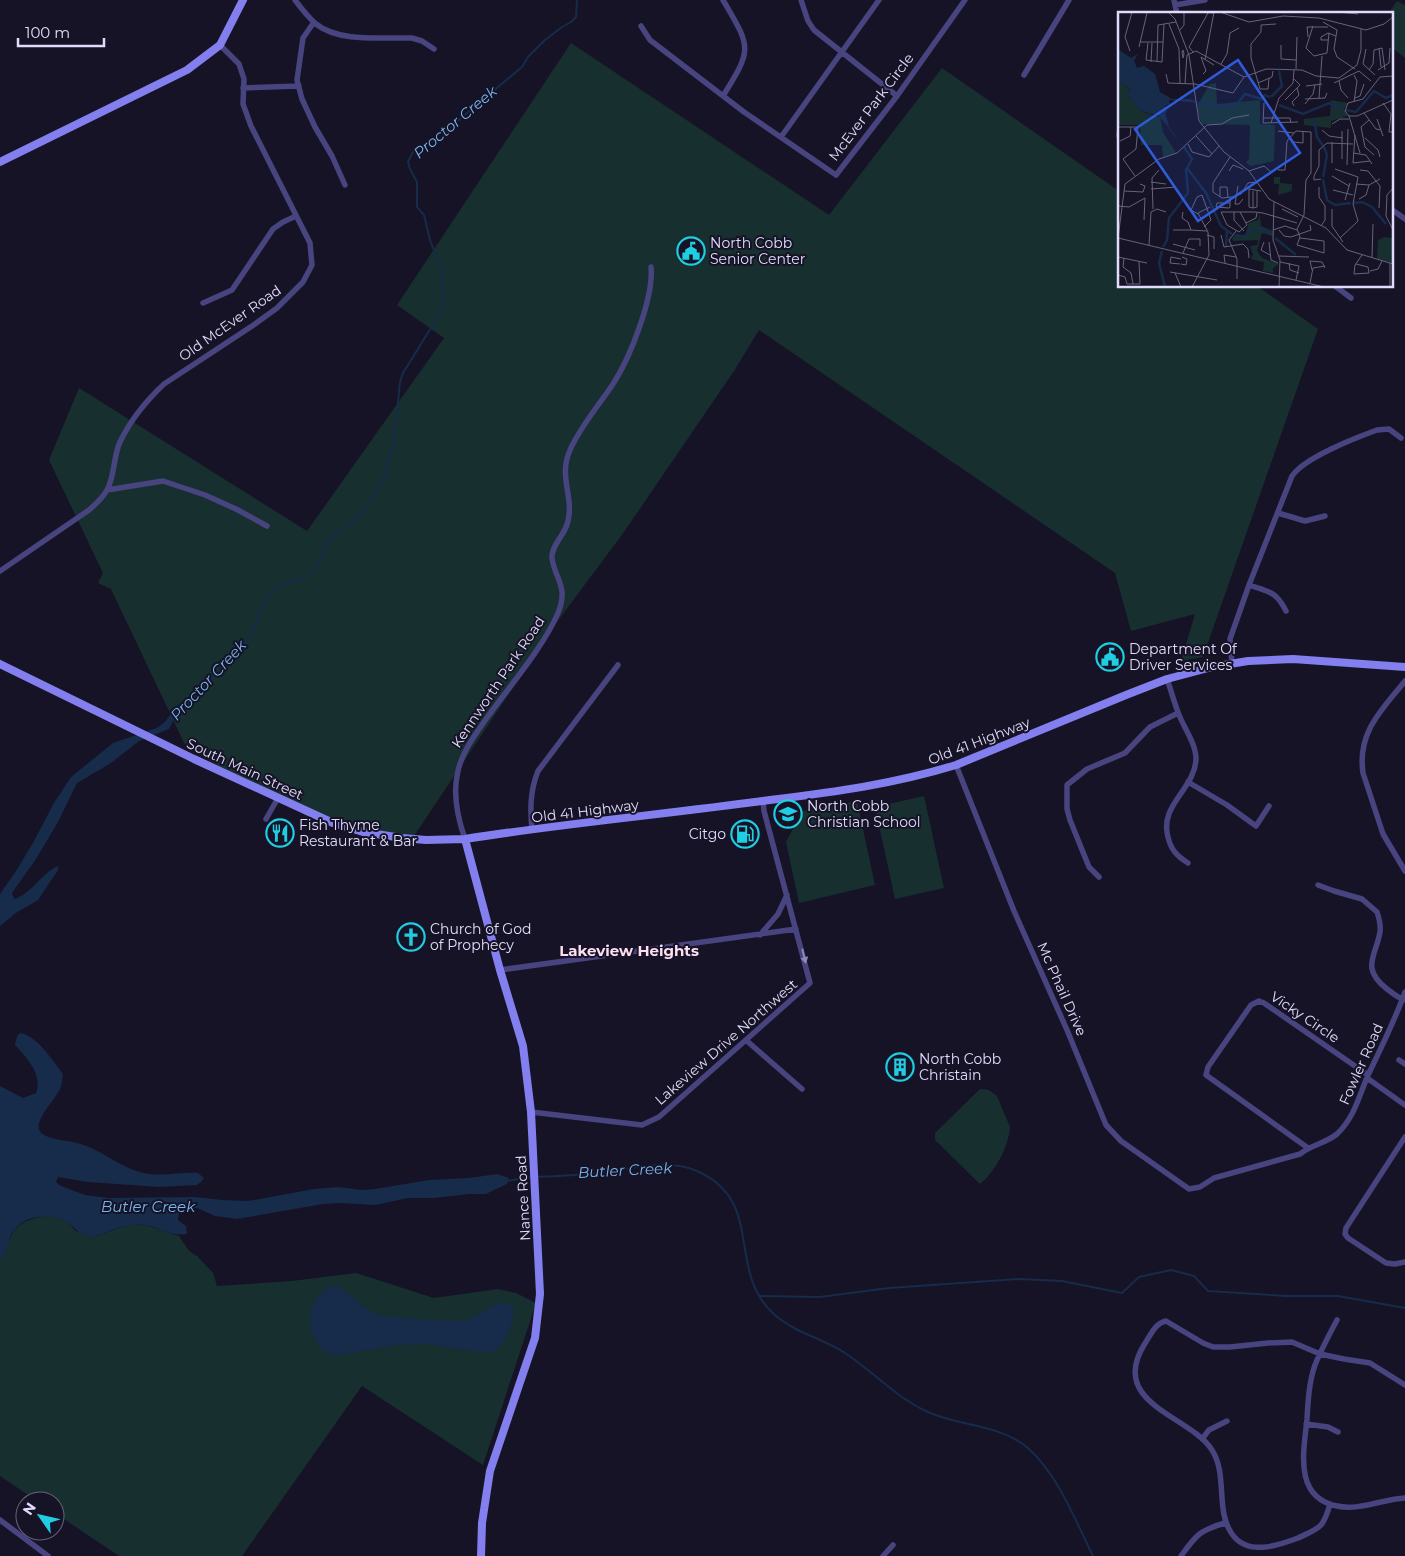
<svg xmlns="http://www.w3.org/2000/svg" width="1405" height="1556" viewBox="0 0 1405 1556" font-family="Montserrat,sans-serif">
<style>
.green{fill:#172f2f}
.water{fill:#172b4b}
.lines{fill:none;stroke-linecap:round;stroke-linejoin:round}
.stream{stroke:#172b4b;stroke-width:2}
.street{stroke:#47447f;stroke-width:5.5}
.secondary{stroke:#837fef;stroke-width:8}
.oneway{fill:#8c88b7}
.labels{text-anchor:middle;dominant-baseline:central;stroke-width:4;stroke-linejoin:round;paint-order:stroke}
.street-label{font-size:14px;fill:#e0dcfb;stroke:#161326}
.poi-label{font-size:14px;fill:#e0dcfb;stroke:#161326;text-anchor:start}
.water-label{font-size:15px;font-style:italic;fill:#77b6ee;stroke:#161326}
.neighbourhood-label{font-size:15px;font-weight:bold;fill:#fbdef0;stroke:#161326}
.inset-river{fill:none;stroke:#172b4b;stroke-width:2.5}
.inset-road{fill:none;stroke:#67637b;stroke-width:1}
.view{fill:#305cdc;fill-opacity:0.15;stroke:#305cdc;stroke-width:2.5}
.inset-edge{fill:none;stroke:#e0dcfb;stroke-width:2.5}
</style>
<rect width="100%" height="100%" fill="#161326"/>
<!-- green -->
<path class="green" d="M1397,1L1405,5V58L1391,47V14H1388Z
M571,43L829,215L942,68L1119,191V286H1257L1318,329L1203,657L1181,661L1195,614L1131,631L1115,573L759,330L734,371L624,532L557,622L414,836L362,833L263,791L186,747L111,589L98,583L103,573L49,460L79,388L307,531L444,338L397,305Z
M924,796L944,888L895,899L875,807Z
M857,801L875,885L799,903L786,842L802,811Z
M980,1089L989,1090L997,1096L1010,1127C1009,1146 995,1172 980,1184L935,1140V1133Z
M44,1216L56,1217L67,1222L76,1231L93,1237L130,1224L146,1225L179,1236L189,1251L197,1256L213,1273L217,1286L292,1281L356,1273L434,1298L498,1289L516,1293L536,1303L483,1465L362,1386L242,1556H119L55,1513V1501H37L0,1476V1259L3,1258C13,1230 12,1223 44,1216Z"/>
<!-- water -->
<path class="water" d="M178,703L182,704L169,729L139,741L111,763L77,783L58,822L36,859L12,893L14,899C32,894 41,873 58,866V870L38,900L16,913L0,926V894L16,871L34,841L54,803L71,777L113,743L157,728L165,722Z
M20,1033C38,1036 52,1060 63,1074C62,1079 62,1085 60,1089C55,1100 36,1118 39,1129C42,1140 68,1140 77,1143C101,1149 120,1168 144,1173C161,1177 180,1172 198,1173L204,1178L201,1182L197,1185L159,1187L88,1182L58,1177L56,1182L61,1186L85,1195L108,1198L195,1197L222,1200L248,1201L314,1189L338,1187L362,1190L375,1189L429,1180L469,1178L497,1174L509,1178L507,1184L486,1194H469L434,1198H408L375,1205L340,1203L323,1204L237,1219L215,1216L197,1208H186L179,1213L178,1220L186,1226L187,1234C172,1237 160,1228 146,1225C128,1222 110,1231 93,1237C80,1236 76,1228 66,1222C52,1213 26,1215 15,1229C8,1236 8,1250 3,1258L0,1259V1086L23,1098L36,1093C43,1075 27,1058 15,1045L17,1036Z
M329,1287H341L364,1307L378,1315L429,1320L466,1321L498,1303L511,1305L514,1309C512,1326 507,1345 490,1353L424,1344L396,1345L339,1355C315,1355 305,1325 313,1304C316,1297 323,1291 329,1287Z"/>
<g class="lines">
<!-- stream -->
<path class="stream" d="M180,706L220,671L244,646L250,639L262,607L271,592L277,586L302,579L313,572L329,540L356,518L373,498L385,475L394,442L400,382L403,373L439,315L444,298L442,272L430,240L424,215L417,207V182L410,169L408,162L413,152L449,128L522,67L528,57L545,40L562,27L571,22L576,17L577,0
M536,1177C557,1176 579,1175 600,1173C630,1169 667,1158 697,1171C767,1202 724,1272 776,1316C796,1333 824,1339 845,1353C874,1372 896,1398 928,1412C961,1427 1001,1424 1029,1449C1058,1475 1076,1522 1093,1556
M506,1181L531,1177
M760,1296L820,1297L889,1288L1019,1279L1062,1281L1122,1293L1139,1277L1171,1270L1194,1276L1208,1291L1286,1296H1338L1405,1308"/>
<!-- street -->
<path class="street" d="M295,0C301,8 308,17 316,24C340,43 383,37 412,38L422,41L434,49
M723,0C751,48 753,48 723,96
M801,0L808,21L814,30L897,96
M1174,0L1177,14
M1175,5L1205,0
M314,22L303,38L297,80L302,99L315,127L332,156L345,185
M641,26L650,40L744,112L836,175L897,96L965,0
M1024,75L1069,0
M243,88L299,86
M1119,136V133
M781,137L879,0
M1391,209L1405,219
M1335,286L1351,298
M203,303L232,290L273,229L283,222L296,216
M107,490L163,481L205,495L236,509L267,526
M1278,513L1305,521L1325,516
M0,571L89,510C96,504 103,498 107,490C115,476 113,457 120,442C130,421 147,400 164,384L255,324L277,308L303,282L312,265L310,243L251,126L243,104L244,79L239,64L220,45
M1249,585C1269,592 1276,591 1286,611
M1232,664L1230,639L1249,585L1292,476C1304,458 1355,438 1377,430L1389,429L1401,438
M1167,679C1171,690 1174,702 1178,712C1183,727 1196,743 1196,759C1195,789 1159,805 1168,837C1171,850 1177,856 1188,863
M1405,681C1382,710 1357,732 1363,773L1383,834L1405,871
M956,765L1014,911L1067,1030L1106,1125L1121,1141L1189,1189L1200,1187L1214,1178L1300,1154C1311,1145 1326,1143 1337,1134C1355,1117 1359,1095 1369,1073C1382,1046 1395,1020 1405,992
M1188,782L1227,805L1256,826L1269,806
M266,819L278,798
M532,830C530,809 530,791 538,771L618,665
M465,839C458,819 453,797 457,776C460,755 474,736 486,719C508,688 543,648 558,613C569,586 555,580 552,558C551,545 566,534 568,521C574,496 558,477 570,450C580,427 599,405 613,384C630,358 654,297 651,267
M1099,877L1089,867L1070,820L1067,809V785L1087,769L1125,753L1150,727L1178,713
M1318,885L1334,891L1362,899L1377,912C1379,918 1381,925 1380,932C1376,956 1360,968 1387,989C1392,993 1398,997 1403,1000
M760,935L778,914L787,895
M500,970L796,929
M747,1041L802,1089
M1399,1060L1405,1064
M1367,1078L1405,1105
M531,1112L642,1125L659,1117L810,983L764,811L763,801
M1405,1137L1346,1228L1345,1234L1348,1238L1386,1263L1395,1264L1405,1262
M1308,1148L1206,1075L1208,1067L1251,1005L1259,1001L1264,1003L1368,1075
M1337,1320C1329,1335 1321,1350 1315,1365C1309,1382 1308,1401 1307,1419C1304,1450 1293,1497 1337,1506C1359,1511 1383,1499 1405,1498
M1306,1424L1328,1427L1338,1432
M1202,1439L1209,1430L1227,1421
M1330,1504C1328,1511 1326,1519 1321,1525C1315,1531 1306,1534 1298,1538C1277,1546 1247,1556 1232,1534C1215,1510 1228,1475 1212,1450C1191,1416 1108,1404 1144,1345C1150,1336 1155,1323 1166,1321L1203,1343L1213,1347H1230L1268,1343L1292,1342L1320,1354L1344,1359L1370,1363L1405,1385
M0,1520L48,1556
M883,1556L893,1545
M1181,1556C1196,1535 1200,1530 1225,1523"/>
<!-- secondary -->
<path class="secondary" d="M0,162L187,70L220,45L243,0
M0,664L194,759L333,823L363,832L402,838L426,840L465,839C566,823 669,814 770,800C835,792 894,784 956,765L1126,695L1167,679L1212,667L1248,661L1293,659L1405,667
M465,839L500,970L523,1046L531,1112L540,1294L535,1338L490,1471L482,1523L481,1556"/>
</g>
<!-- one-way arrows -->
<defs><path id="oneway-solid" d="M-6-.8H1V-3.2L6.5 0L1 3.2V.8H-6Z" transform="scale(1.25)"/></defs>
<use class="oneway" href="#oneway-solid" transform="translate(804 956) rotate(76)"/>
<!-- icons -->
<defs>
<g id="civic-ring" transform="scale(1.4375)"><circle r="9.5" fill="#161326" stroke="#20cee3" stroke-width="1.5"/><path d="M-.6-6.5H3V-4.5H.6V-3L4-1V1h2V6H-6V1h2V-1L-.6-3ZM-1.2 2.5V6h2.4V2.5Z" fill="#20cee3"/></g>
<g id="school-ring" transform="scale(1.4375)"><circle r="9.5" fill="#161326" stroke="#20cee3" stroke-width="1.5"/><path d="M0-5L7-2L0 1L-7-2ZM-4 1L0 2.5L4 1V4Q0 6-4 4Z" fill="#20cee3"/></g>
<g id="restaurant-ring" transform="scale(1.4375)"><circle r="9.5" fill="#161326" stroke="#20cee3" stroke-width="1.5"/><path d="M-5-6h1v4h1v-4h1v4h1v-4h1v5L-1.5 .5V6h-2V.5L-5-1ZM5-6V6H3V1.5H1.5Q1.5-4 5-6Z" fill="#20cee3"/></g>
<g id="fuel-ring" transform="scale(1.4375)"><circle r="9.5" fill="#161326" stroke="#20cee3" stroke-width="1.5"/><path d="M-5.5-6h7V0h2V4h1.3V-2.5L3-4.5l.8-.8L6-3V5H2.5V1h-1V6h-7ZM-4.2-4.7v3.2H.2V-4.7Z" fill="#20cee3"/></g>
<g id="church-ring" transform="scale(1.4375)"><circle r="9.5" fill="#161326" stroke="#20cee3" stroke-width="1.5"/><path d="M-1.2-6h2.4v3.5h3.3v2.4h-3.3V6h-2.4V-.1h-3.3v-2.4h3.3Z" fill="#20cee3"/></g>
<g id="building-ring" transform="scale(1.4375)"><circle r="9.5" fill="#161326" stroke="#20cee3" stroke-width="1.5"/><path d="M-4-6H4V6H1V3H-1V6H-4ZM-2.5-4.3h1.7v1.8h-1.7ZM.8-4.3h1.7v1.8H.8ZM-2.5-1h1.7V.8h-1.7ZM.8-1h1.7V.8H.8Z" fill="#20cee3"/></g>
</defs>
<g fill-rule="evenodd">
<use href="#civic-ring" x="691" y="251"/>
<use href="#civic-ring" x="1110" y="657"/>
<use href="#school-ring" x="788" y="814"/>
<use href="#restaurant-ring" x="280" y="833"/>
<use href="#fuel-ring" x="745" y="834"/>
<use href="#church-ring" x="411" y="937"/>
<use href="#building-ring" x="900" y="1067"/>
</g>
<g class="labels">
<!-- street labels -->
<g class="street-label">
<text transform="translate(871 107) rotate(-53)">McEver Park Circle</text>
<text transform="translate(230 323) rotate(-35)">Old McEver Road</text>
<text transform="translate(498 682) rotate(-56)">Kennworth Park Road</text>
<text transform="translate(979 741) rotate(-21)">Old 41 Highway</text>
<text transform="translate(245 769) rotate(25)">South Main Street</text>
<text transform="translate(585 811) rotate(-7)">Old 41 Highway</text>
<text transform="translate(1062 989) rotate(66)">Mc Phail Drive</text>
<text transform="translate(1305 1017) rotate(34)">Vicky Circle</text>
<text transform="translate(726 1042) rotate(-41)">Lakeview Drive Northwest</text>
<text transform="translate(1361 1064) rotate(-66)">Fowler Road</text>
<text transform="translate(523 1198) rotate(-93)">Nance Road</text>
</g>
<!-- poi labels -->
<g class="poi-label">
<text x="710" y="243">North Cobb<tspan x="710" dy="16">Senior Center</tspan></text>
<text x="1129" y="649">Department Of<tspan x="1129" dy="16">Driver Services</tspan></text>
<text x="807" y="806">North Cobb<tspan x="807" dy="16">Christian School</tspan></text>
<text x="299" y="825">Fish Thyme<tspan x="299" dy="16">Restaurant &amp; Bar</tspan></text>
<text x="726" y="834" text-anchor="end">Citgo</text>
<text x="430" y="929">Church of God<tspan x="430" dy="16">of Prophecy</tspan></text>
<text x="919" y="1059">North Cobb<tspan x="919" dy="16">Christain</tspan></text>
</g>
<!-- water labels -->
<g class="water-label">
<text transform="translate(455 122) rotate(-40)">Proctor Creek</text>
<text transform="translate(208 680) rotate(-47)">Proctor Creek</text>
<text transform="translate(625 1170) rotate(-3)">Butler Creek</text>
<text x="148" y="1206">Butler Creek</text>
</g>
<!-- neighbourhood labels -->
<g class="neighbourhood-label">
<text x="629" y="950">Lakeview Heights</text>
</g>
</g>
<!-- overview -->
<g transform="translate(1118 12)">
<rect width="275" height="275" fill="#161326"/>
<path d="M0,68L12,77L9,83L25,100L42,105L45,120L58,141L45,145L44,133H23L22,113H0ZM98,71L99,92L142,88V112L157,113L156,149L129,155L132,154L128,150L131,147L132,113L83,112L79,94L92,72ZM213,88L230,91L226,97L230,104L213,109V116L186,113V107L212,104ZM156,165H162V171L174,172V179L160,183L161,172H156ZM142,202L143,214L155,219V224L144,221L139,239L144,246L161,252L155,256V261L145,259L146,250L133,247L135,242L132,234L139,233L140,228L115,229L114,227L117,222L127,223L131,211L140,208ZM266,225L275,226V252L259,247L260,228Z" fill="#172f2f"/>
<path d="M0,37L13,46L20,42L16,49L19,56L26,54L37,62L42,80L54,87H72L81,91L51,88L52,92L47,94L49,99L53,96L47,101L51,114L45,107L65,134L41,104L23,99L9,83L12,77L0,68Z" fill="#172b4b"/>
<path class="inset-river" d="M153,85L164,74L161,59M80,91L104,95L120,91L127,82L144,87L147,83L152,85M161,93L185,102L211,91L225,97M227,98L238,100L256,79L268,86L275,83M196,106L199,125L205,134M69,156L88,181L103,214L114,222M205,165L209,143L206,135M205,167L209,188L217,193L233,191M236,191L244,190L254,195L268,212M117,223L126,225L135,217L142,215L154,223M157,226L178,243M108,234L109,218M45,235L49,228L51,206L70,181L68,158L74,147L66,135M44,239L41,251L47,275"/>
<path class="inset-road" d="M50,0L57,7L71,43L81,109L106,140L131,159L151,187L208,216L229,238L275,252M74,0L96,1M102,0L131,10L165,4L201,6L248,18L266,12L275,5M220,0L240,2M205,10L219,18L216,37L219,45L237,57M51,12L61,37L62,71M195,14L188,36L196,44L209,41L211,21M62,18L66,13V0M190,25L189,15H210M210,28H203V25L210,21L218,24M22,30H45M30,31L28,48L44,50L46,12M163,33V47L178,48M21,35L29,1M261,36L263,55M248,37L245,52L257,63M65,38L66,42L65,46L64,40ZM12,39L7,25L14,0M75,40L71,35L90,1M87,48L96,0M33,50L34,31M39,50L40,13L58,10M103,52L109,42L112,21L121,16M178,57L179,25M251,58L255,52L256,38L264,36L267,58M260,58L271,51L272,36M48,62L50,71L77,72L115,81L126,65M85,62L88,59L83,45L96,53M236,63L239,69L236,90M275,64L262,65L245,87L230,91L227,99L231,104H239L275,88M151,66L150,77H142L133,46V32L143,20V13L158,12M221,69L223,78L230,86M67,71L69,43L78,39L126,65L148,57L184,58L198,64L221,66L239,53L243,38V17M140,71L154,65L155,59M216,71L241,59L253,69M188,74L204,72M201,86L204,44M237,86L242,84L246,72M187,87L207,86L209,81M167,88L182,73L176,67M146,91L145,111L180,110M265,91L273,102L271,120H275M187,92L195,82L197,73M176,94L174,90L181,83L179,76M246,101L258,117L263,118M231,104L242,141M145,106H172L173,111M259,107L265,124M251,108L243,115L247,135L256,143M153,111L161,86L175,71L176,58M214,112L222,107H231M0,115H20L18,137L5,147L17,164M204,118L211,124L225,126M160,119L176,121M237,123L235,151L252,149M78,124L94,142M171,126L176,130L185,131V119M247,126L260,138L262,145M2,129L12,124L13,115M214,130V151M209,131L235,132M70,132L74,140L91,145L101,134M235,141L248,143L254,152M112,145L95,171V180L104,186L114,185L123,182L130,171L138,170M224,147V119M229,153L230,117M217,157L240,165L235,192L240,209L222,226M160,158H167L169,129L178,119L193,120V161L188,168L186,203L179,217L182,225L179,233L206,241V229L182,226M242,158L250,159L262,174L261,196M111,159L115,153L125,157M131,159L146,154L153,160M214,164L231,174M203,167L196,168V164L201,154V138L209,131M33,170L48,172M7,172L41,147L59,141L89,113L104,112L114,106L131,103M238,172L251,173L262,167M120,174L117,192H121L125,187M201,175V185L207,194V208L203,214M275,176L269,183L268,204L275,218M33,177L58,175M215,178L235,183M6,179L25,180L27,174L22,172M102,185V175H109L110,186M241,187L248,183L251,173M227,188L232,171M156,190L155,228L162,248L161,275M112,191H99L98,195L111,196L112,195V187M0,194L11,195L27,186L26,208M135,196L131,195V177L143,179M135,196L139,195V179M135,196V179M35,197L34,166L41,158M164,197L180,205M214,197V214L225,230M65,200L64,206L70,210L73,218M116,200V208L126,219M122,200L129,213L121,220L109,213L103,200H137L145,201L179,211M80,202L73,198L79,185L84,183L93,208L86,215M128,211L138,206L139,201M55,218H73M73,218L89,219M155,218L167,214L179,218M161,218L166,224L173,225L193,218L192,213M118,219L111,228L119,247V267M89,223L96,225V237M103,223L106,235L125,232L130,237L131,246M0,226L7,172M0,226L206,275M146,230L143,238L152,243M151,230L153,248L160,251M55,232L77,238M31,233L33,200L39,197L48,200M65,241L71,227H82V234M161,244L191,245M0,245L29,251M6,246L5,255L13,261L15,272M254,246L255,212M162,250L181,254L178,268M107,251L106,243L118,245M171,251L172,258L181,261M62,252L52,251L53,245L63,247M63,252L68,253L69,247L64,245M238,252L250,255L251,261L236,262L237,253L244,243M194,258L192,249L204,250L207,256M252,259L260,257L264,249M52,260L99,268M57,261L63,275M0,263L7,265L9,272H22L21,249M192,271L195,256L207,254M74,275L91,243L90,220L80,201L92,195M272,275V251"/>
<path class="view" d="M120,48L182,141L80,209L17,117Z"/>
<rect width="275" height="275" class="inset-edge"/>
</g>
<!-- north arrow -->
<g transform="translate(40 1516) rotate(304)"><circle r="24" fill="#161326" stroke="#67637b"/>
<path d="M0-4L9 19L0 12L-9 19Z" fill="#20cee3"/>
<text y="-8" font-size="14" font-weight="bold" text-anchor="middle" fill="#e0dcfb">N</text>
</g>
<!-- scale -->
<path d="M18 38v8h86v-8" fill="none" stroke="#e0dcfb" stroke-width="2.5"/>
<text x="25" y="38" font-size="15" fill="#e0dcfb" stroke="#161326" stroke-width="4" paint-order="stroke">100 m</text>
</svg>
